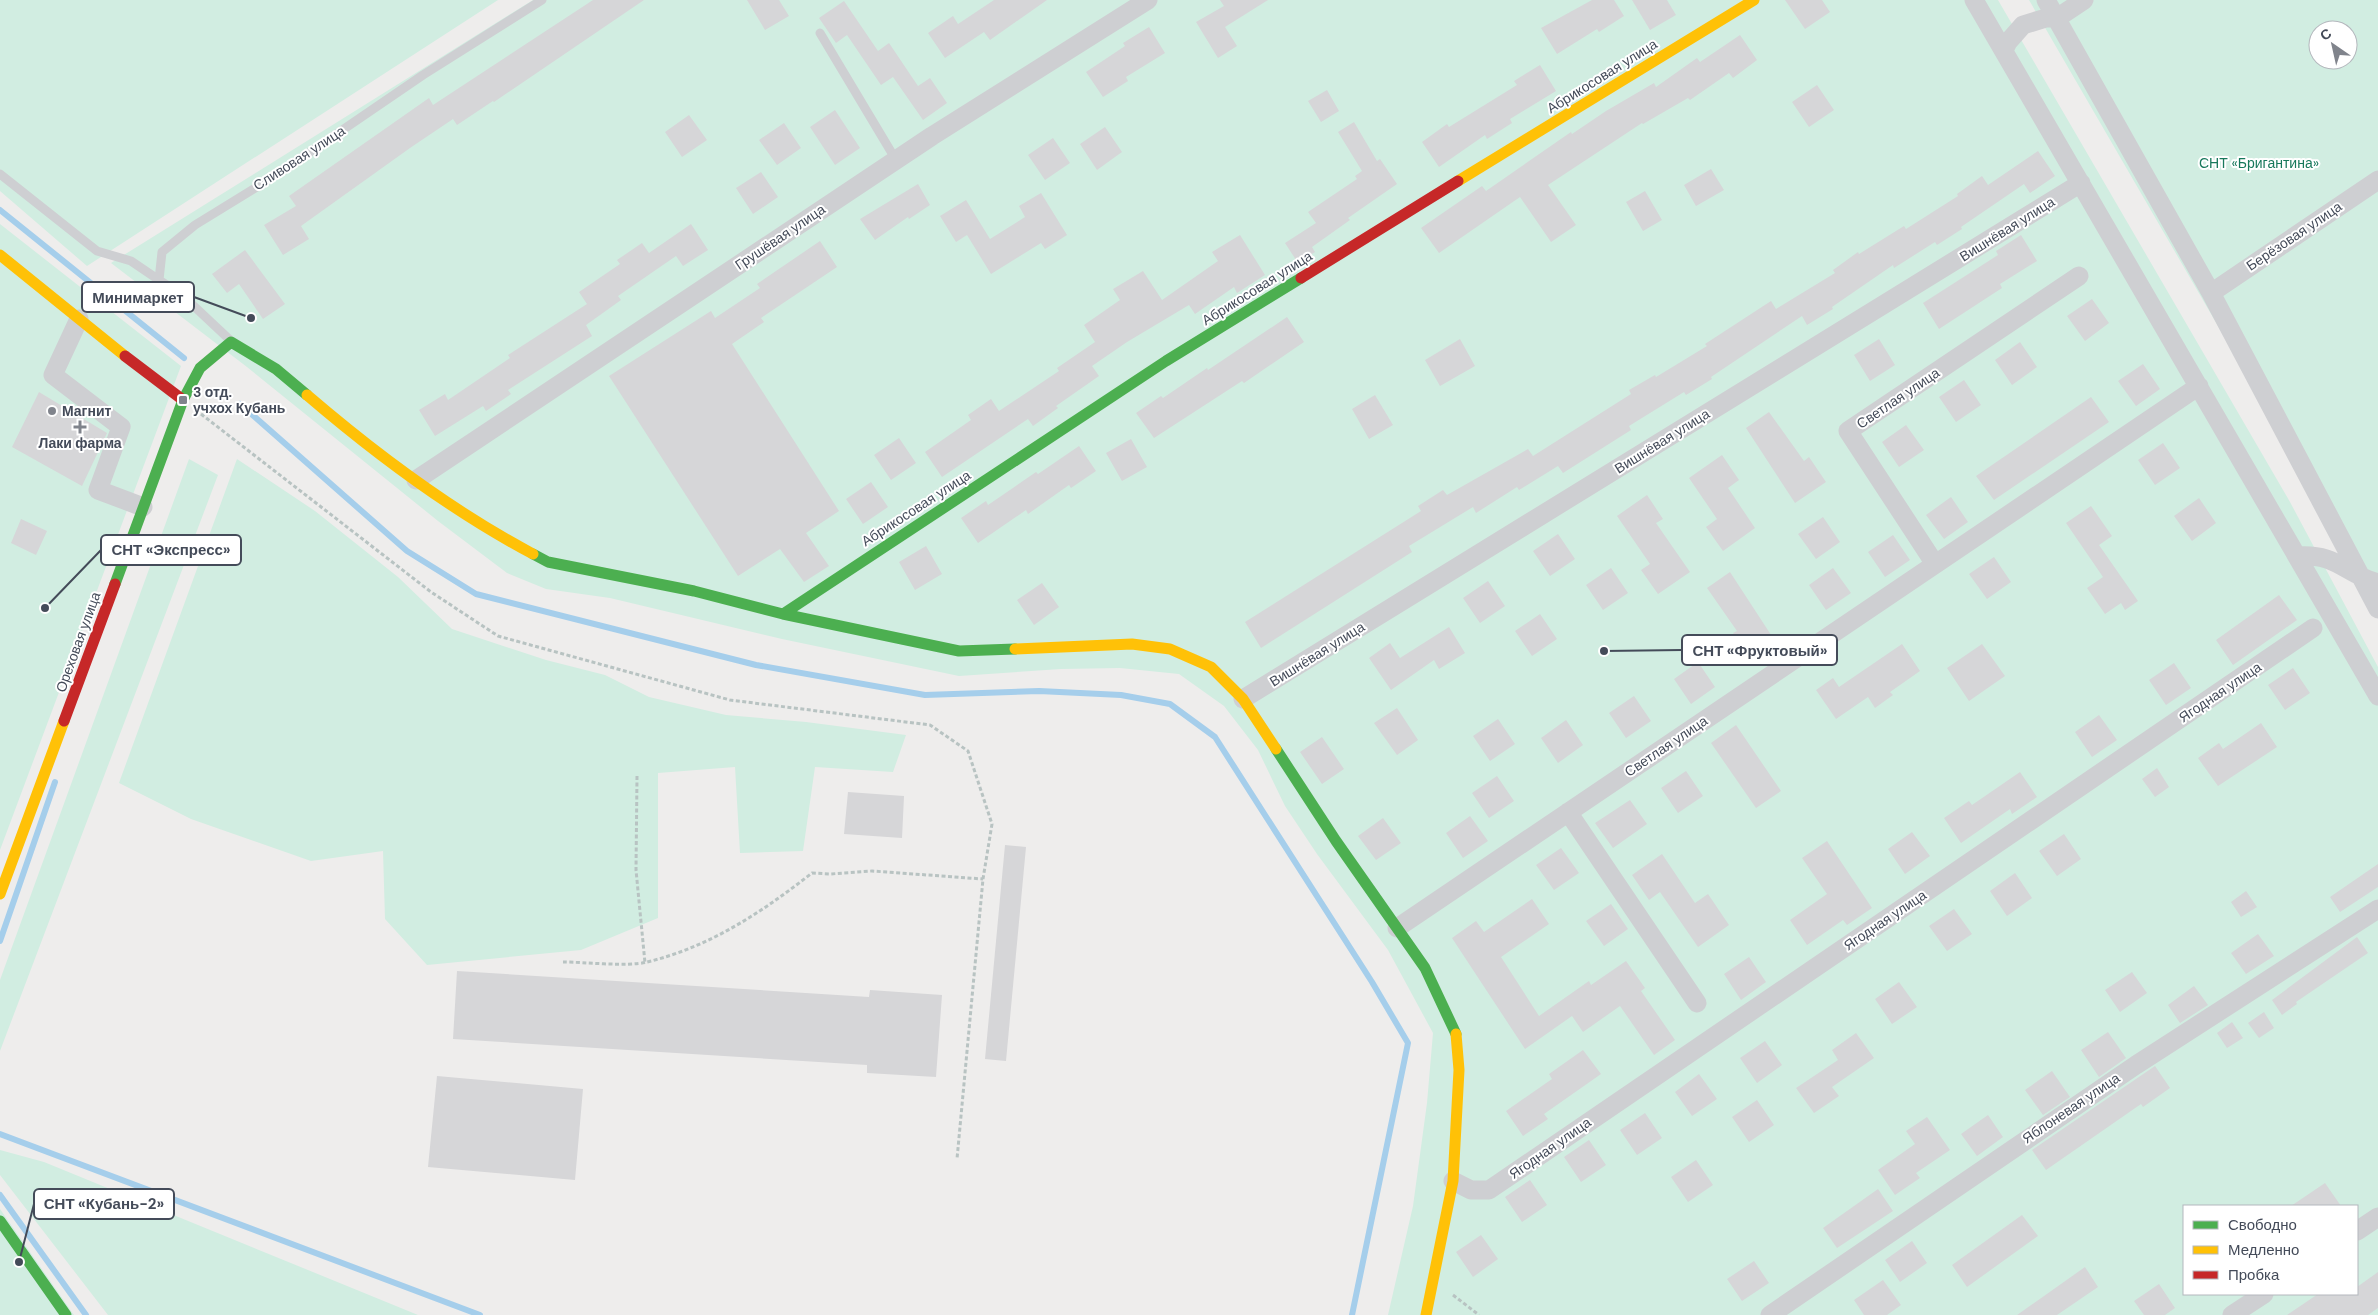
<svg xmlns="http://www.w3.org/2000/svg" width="2378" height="1315" viewBox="0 0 2378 1315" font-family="'DM Sans',sans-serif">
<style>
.green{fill:#d1ede1;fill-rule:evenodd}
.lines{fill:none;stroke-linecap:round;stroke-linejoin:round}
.stream{stroke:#a5ceeb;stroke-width:6}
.building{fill:#d6d6d8}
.path{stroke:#b8c3c2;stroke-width:3;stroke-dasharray:4 2.5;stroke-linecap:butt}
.lane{stroke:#cecfd2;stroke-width:9}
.street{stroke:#cecfd2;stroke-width:19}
.fast{stroke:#4caf50;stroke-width:11}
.slow{stroke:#ffc107;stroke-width:11}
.jam{stroke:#c62828;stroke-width:11}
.poi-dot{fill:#80848c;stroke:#fff;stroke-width:2}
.labels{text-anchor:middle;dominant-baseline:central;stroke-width:4;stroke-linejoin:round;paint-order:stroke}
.street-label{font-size:14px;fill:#444b59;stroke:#fff}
.park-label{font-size:14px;fill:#17785b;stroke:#fff}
.poi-label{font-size:14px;font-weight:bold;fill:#444b59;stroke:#fff;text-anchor:start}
.leader{fill:none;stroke:#444b59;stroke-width:2}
.callout-dot{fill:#444b59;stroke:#fff;stroke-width:2}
.callout{fill:#fff;stroke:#444b59;stroke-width:2}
.callout-label{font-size:15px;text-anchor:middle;font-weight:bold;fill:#444b59}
</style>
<rect width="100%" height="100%" fill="#eeedec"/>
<!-- green -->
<path class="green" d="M0,0H498L87,266L0,191Z
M533,0H1998L2290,502L2378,667V1315H1388L1413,1206L1427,1103L1433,1033L1388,950L1317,854L1285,806L1258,750L1224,706L1179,674L1120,668L1061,669L959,676L782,639L610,598L546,589L507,573L438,521L247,367L111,263ZM2184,1206H2357V1294H2184Z
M2029,0H2378V602ZM2318,30H2348V60H2318Z
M0,224L181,366L0,850Z
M189,459L218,475L0,1051V980Z
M237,459L315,511L398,577L452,629L546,660L605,675L649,697L726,715L806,722L906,735L893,772L815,767L803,851L740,853L735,767L658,773V918L581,950L427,965L385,919L383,851L311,861L191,819L119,783Z
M0,1150L44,1162L418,1315H108L0,1175Z
M0,1209L74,1315H0Z"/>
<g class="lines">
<!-- stream -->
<path class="stream" d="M0,210L184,358
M240,404L407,551L476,594L756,665L925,695L1039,691L1121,695L1170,704L1215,737L1372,982L1408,1043L1352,1315
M0,941L55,782
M0,1134L480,1315
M0,1195L86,1315"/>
</g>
<!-- building -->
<path class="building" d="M593,0H644L494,102L493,101L457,125L453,119L410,148L301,226L309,239L283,255L264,225L296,206L289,196L429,98L433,105Z
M747,0H779L789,16L765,30Z
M994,0H1047L990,40L984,32L945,58L928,33L953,16L958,24Z
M1220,0H1268L1225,27L1237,46L1218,58L1196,22L1224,6Z
M1592,0H1614L1624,16L1599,32L1597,29L1557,54L1541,28Z
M1632,0H1667L1676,15L1650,30Z
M1785,0H1822L1830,12L1805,29Z
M844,1L878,51L889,43L918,86L930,78L947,103L923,120L893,77L881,85L847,35L836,43L819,18Z
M1149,27L1165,53L1126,77L1128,81L1103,97L1086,72L1125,46L1123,43Z
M1740,35L1757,60L1733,78L1729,73L1690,100L1688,98L1643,124L1642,123L1548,185L1576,225L1551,242L1520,197L1439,253L1421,228L1482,186L1486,191L1571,132L1572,134L1606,111L1654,83L1656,87L1697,58L1700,62Z
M1540,65L1556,91L1510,119L1512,123L1487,139L1485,135L1439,167L1422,142L1447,124L1449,127L1517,85L1514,81Z
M1817,85L1834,110L1809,127L1792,102Z
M1327,90L1339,111L1321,122L1308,101Z
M835,110L860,148L835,165L810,127Z
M689,115L707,140L682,157L665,132Z
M1354,122L1377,161L1380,159L1397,184L1348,218L1350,220L1312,247L1315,252L1298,263L1285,243L1316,223L1308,212L1357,179L1355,176L1362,171L1338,132Z
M784,123L801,148L777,165L759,140Z
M1105,127L1122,152L1097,170L1080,144Z
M1053,138L1070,163L1045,180L1028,155Z
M2038,151L2055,176L2030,193L2024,184L1961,227L1962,229L1937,245L1935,242L1894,268L1893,265L1832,307L1833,309L1807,325L1802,316L1711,377L1712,379L1686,395L1684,392L1629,426L1631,430L1563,473L1558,466L1519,490L1517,487L1476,513L1473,507L1409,546L1412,552L1261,648L1245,622L1421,511L1418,506L1443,490L1447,495L1528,449L1533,456L1631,394L1629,390L1655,375L1656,377L1707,346L1705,344L1771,301L1776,309L1835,273L1833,270L1858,252L1859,254L1904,226L1906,229L1958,196L1957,194L1982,176L1988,185Z
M1711,169L1724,190L1696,206L1684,185Z
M761,172L778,197L753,214L736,188Z
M918,184L930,205L909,219L908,217L875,240L860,219Z
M1645,191L1662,220L1643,231L1626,202Z
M1041,193L1067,235L1045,249L1041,243L991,274L967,235L956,242L940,216L966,200L990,239L1025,217L1019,206Z
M691,224L708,250L683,266L676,256L618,296L621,300L586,325L592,336L508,390L511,394L486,411L483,406L435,436L419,410L445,394L448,400L510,358L508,355L587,304L579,292L620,264L617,260L642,243L649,253Z
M1240,235L1265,275L1237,293L1234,287L1195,314L1189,305L1127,342L1092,366L1099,376L1056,406L1058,408L1033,426L1028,419L942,477L925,452L971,420L968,415L991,399L999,411L1059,371L1057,368L1095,342L1084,325L1120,300L1113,289L1143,271L1162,300L1218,261L1212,252Z
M2021,235L2037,261L2000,284L2002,288L1939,329L1923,303L1998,255L1996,251Z
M820,241L837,267L761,318L764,322L732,344L839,511L806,533L829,566L804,582L780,549L738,576L609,376L711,311L715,318L760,288L757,284Z
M245,250L285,304L263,319L239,284L227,293L212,274Z
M2092,299L2109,323L2085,341L2067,316Z
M1287,317L1304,342L1244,383L1242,381L1154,438L1136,413L1161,396L1163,398L1207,368L1208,370Z
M1460,339L1475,366L1440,386L1425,360Z
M1879,339L1895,365L1870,381L1854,355Z
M2020,342L2037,367L2012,385L1995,360Z
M2143,364L2160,389L2136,406L2118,381Z
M1964,380L1981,405L1956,422L1939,397Z
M39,392L107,433L82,486L12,447Z
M1375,395L1393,425L1369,439L1352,409Z
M2091,397L2109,422L1994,500L1976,476Z
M1769,412L1804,461L1809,457L1826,482L1795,503L1746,428Z
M1906,425L1924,450L1899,467L1882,442Z
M899,438L916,463L891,480L874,455Z
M1131,439L1147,467L1122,481L1106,453Z
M2163,443L2180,468L2155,485L2138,460Z
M1079,446L1096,471L1071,488L1069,485L1028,514L1026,510L978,543L961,518L986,501L988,505L1036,472L1038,474Z
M1722,455L1739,480L1728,488L1755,528L1723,551L1706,527L1717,519L1689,478Z
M871,482L888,507L863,524L846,499Z
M1647,495L1663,519L1656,523L1690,572L1658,594L1641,570L1650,564L1617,516Z
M1951,497L1968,522L1944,539L1926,515Z
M2199,498L2216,523L2192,541L2174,516Z
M2091,506L2112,536L2099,545L2138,601L2125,610L2121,603L2105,614L2087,588L2103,577L2066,523Z
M1823,517L1840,542L1816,559L1798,534Z
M21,519L47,531L36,555L11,543Z
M1558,534L1575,559L1550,576L1533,551Z
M1893,535L1910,560L1885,577L1868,552Z
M926,546L942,574L915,590L899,562Z
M1994,557L2011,582L1987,599L1969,574Z
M1611,568L1628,593L1603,610L1586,585Z
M1833,568L1851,593L1826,610L1809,585Z
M1730,572L1775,641L1751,658L1733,633L1737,631L1707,588Z
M1488,581L1505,606L1480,623L1463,598Z
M1042,583L1059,607L1034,625L1017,600Z
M2279,595L2297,620L2233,665L2216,640Z
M1540,614L1557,639L1532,656L1515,631Z
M1449,627L1465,653L1439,669L1434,660L1391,690L1369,658L1390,643L1400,658Z
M1902,644L1920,671L1890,692L1893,695L1875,708L1868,697L1836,719L1816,690L1833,678L1839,687Z
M1982,644L2005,676L1969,701L1947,668Z
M1698,662L1715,687L1691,704L1674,679Z
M2174,663L2191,688L2166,705L2149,680Z
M2293,668L2310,693L2285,710L2268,685Z
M1634,696L1651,721L1626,738L1609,713Z
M1397,708L1418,740L1397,755L1374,723Z
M2099,715L2117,740L2092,757L2075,732Z
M1498,719L1515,744L1490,761L1473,736Z
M1566,720L1583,745L1558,763L1541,738Z
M2261,723L2277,747L2218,786L2198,758L2219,743L2223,749Z
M1736,725L1781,791L1756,808L1711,743Z
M1322,737L1344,769L1322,784L1300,752Z
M2157,768L2169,787L2155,797L2142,779Z
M1686,771L1703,796L1678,813L1661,788Z
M2020,772L2037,797L2012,814L2010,809L1961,843L1944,818L1969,801L1972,805Z
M1497,776L1514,801L1489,818L1472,793Z
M848,792L904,796L902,838L844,834Z
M1630,800L1647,824L1613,848L1595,823Z
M1470,816L1488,841L1463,858L1446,833Z
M1383,818L1401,843L1376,860L1358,836Z
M1912,832L1930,856L1905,874L1888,849Z
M2064,834L2081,859L2057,876L2039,851Z
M1827,841L1872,908L1847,925L1843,920L1807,945L1790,920L1827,894L1802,858Z
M1005,845L1026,847L1006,1061L985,1059Z
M1561,848L1579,873L1554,890L1536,865Z
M1662,854L1695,903L1708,894L1729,925L1698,947L1660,892L1649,900L1632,875Z
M2378,864V887L2340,912L2330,897Z
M2015,873L2032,898L2007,916L1990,891Z
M2246,891L2257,907L2241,917L2231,902Z
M1532,899L1549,924L1501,957L1539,1016L1589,981L1591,985L1626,961L1645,988L1641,991L1675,1040L1654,1055L1620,1006L1583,1032L1572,1016L1525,1049L1452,938L1476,921L1484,932Z
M1611,904L1628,929L1604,946L1586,921Z
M1954,909L1972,934L1947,951L1929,926Z
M2258,934L2274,956L2246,974L2231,953Z
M2357,937L2368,953L2296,1002L2297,1004L2282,1015L2272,1000Z
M1749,957L1766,982L1741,1000L1724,974Z
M457,971L869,997L870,990L942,995L936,1077L867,1073V1065L453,1039Z
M2132,972L2147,993L2120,1012L2105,990Z
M1899,982L1917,1007L1892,1024L1875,999Z
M2194,986L2208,1005L2180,1023L2168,1005Z
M2264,1012L2274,1028L2259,1038L2248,1023Z
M2232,1022L2243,1038L2227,1048L2217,1033Z
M2108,1032L2126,1058L2099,1077L2081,1050Z
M1856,1033L1874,1058L1832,1087L1839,1096L1814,1113L1796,1088L1838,1060L1832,1050Z
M1765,1041L1782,1065L1757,1083L1740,1058Z
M1583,1050L1601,1074L1544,1114L1548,1119L1523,1136L1506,1111L1552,1079L1549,1074Z
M2155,1066L2170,1088L2143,1107L2141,1104L2046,1170L2032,1150Z
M2052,1071L2070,1097L2043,1115L2025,1090Z
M1699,1074L1717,1099L1692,1116L1675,1092Z
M437,1076L583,1089L575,1180L428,1167Z
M1757,1100L1774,1125L1749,1142L1732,1117Z
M1645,1113L1662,1138L1637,1155L1620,1130Z
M1988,1115L2003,1137L1977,1156L1961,1134Z
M1927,1117L1950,1150L1916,1173L1920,1178L1895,1195L1878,1170L1915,1144L1906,1131Z
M1589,1140L1606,1165L1581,1182L1564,1157Z
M1696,1160L1713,1185L1688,1202L1671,1177Z
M1530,1180L1547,1205L1522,1222L1505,1197Z
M2325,1183L2341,1206H2291Z
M1878,1189L1893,1211L1837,1248L1823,1228Z
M2022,1215L2038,1236L1967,1287L1952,1265Z
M1481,1235L1498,1259L1473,1277L1456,1252Z
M1912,1241L1927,1263L1900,1282L1885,1260Z
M1754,1261L1769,1283L1742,1301L1727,1279Z
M2085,1267L2098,1287L2057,1315H2017Z
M2378,1272V1308L2368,1315H2287L2318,1294H2357V1287Z
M1883,1280L1901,1305L1887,1315H1864L1854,1300Z
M2159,1284L2175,1308L2165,1315H2144L2134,1301Z"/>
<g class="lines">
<!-- path -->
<path class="path" d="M201,414L431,592L498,636L730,700L930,725L968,751L992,824L983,879L957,1159
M637,776L636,870L645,963
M563,962C584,962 628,967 647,962C710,947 762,912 812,873L830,874L872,871L983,879
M1453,1295L1479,1315"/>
<!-- lane -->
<path class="lane" d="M820,33L896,160
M0,174L97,251L131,261L159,280
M230,340L181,294L159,280L162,252L195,225L278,174L423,75L542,0"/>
<!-- street -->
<path class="street" d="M1974,0L2378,696
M2046,0L2211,293L2378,609
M2004,50L2008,42L2023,25L2046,18H2057L2084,0
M2211,293L2378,180
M79,319L53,375L121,427L98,490L143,507
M416,480L932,136L1148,0
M2297,556C2337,553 2345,574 2378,583
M1935,564L1848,431L2079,276
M1243,699L2081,183
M1568,812L1697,1003
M1397,928L2199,386
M1453,1181L1471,1190H1489L2313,628
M2357,1231L2378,1217
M1770,1315L2136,1065L2378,909
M2232,1315L2264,1294"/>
<!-- fast -->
<path class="fast" d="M533,554L548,562L694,591L783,614L959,651L1015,649
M115,584L183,400L200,368L231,342L276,369L307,395
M783,614L1166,361L1301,278
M1276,749L1336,841L1425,968L1456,1034
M0,1221L66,1315"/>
<!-- slow -->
<path class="slow" d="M1458,181L1754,0
M0,255L125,356
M307,395C377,455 452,511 533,554
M1015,649L1132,644L1170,649L1211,667L1243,699L1276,749
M0,894L64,721
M1426,1315L1453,1181L1459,1070L1456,1034"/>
<!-- jam -->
<path class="jam" d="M1301,278L1458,181
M125,356L183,400
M64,721L115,584"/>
</g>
<!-- markers -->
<g class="poi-dot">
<rect x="178" y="395" width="10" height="10" rx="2.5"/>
<circle cx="52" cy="411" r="5"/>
<path d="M77.5 419.5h5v5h5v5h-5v5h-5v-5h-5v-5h5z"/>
</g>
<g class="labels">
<!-- street labels -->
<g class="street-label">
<text transform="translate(1602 76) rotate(-32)">Абрикосовая улица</text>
<text transform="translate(299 158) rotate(-33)">Сливовая улица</text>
<text transform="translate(2007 229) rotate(-32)">Вишнёвая улица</text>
<text transform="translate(2294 236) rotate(-34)">Берёзовая улица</text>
<text transform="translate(780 237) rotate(-34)">Грушёвая улица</text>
<text transform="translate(1257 288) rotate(-32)">Абрикосовая улица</text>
<text transform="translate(1898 398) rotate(-34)">Светлая улица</text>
<text transform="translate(1662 441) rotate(-32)">Вишнёвая улица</text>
<text transform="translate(916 508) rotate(-33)">Абрикосовая улица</text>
<text transform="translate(78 642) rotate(-70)">Ореховая улица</text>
<text transform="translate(1317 654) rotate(-32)">Вишнёвая улица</text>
<text transform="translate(2220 692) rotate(-34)">Ягодная улица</text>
<text transform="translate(1666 746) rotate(-34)">Светлая улица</text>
<text transform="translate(1885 920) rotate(-34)">Ягодная улица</text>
<text transform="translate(2071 1108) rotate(-34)">Яблоневая улица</text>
<text transform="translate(1550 1148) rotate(-35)">Ягодная улица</text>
</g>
<!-- park labels -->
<g class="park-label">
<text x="2259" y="163">СНТ «Бригантина»</text>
</g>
<!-- poi labels -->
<g class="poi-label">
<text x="193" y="392">3 отд.<tspan x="193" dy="16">учхох Кубань</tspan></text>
<text x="62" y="411">Магнит</text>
<text x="80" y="443" text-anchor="middle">Лаки фарма</text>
</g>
</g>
<!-- callouts -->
<path class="leader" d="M251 318L194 297M45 608L101 550M1604 651L1682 650M19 1262L34 1204"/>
<g class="callout-dot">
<circle cx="251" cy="318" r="5"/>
<circle cx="45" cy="608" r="5"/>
<circle cx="1604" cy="651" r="5"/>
<circle cx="19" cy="1262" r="5"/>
</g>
<g class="callout">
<rect x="82" y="282" width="112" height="30" rx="5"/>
<rect x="101" y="535" width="140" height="30" rx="5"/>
<rect x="1682" y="635" width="155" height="30" rx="5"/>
<rect x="34" y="1189" width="140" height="30" rx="5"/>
</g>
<g class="callout-label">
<text x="138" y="303">Минимаркет</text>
<text x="171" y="555">СНТ «Экспресс»</text>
<text x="1760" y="656">СНТ «Фруктовый»</text>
<text x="104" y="1209">СНТ «Кубань-2»</text>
</g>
<!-- legend -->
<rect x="2183" y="1205" width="175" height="90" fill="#ffffff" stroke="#b4b7bd"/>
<rect x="2193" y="1221" width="25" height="8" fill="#4caf50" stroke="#b4b7bd"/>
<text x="2228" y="1230" font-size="15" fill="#444b59">Свободно</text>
<rect x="2193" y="1246" width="25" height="8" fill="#ffc107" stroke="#b4b7bd"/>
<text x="2228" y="1255" font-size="15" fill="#444b59">Медленно</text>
<rect x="2193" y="1271" width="25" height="8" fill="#c62828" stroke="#b4b7bd"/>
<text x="2228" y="1280" font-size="15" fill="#444b59">Пробка</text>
<!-- north arrow -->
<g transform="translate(2333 45) rotate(326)"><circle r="24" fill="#ffffff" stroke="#b4b7bd"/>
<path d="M0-4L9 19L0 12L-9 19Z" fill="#80848c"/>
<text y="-8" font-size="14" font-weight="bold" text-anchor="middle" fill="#444b59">С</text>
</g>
</svg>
